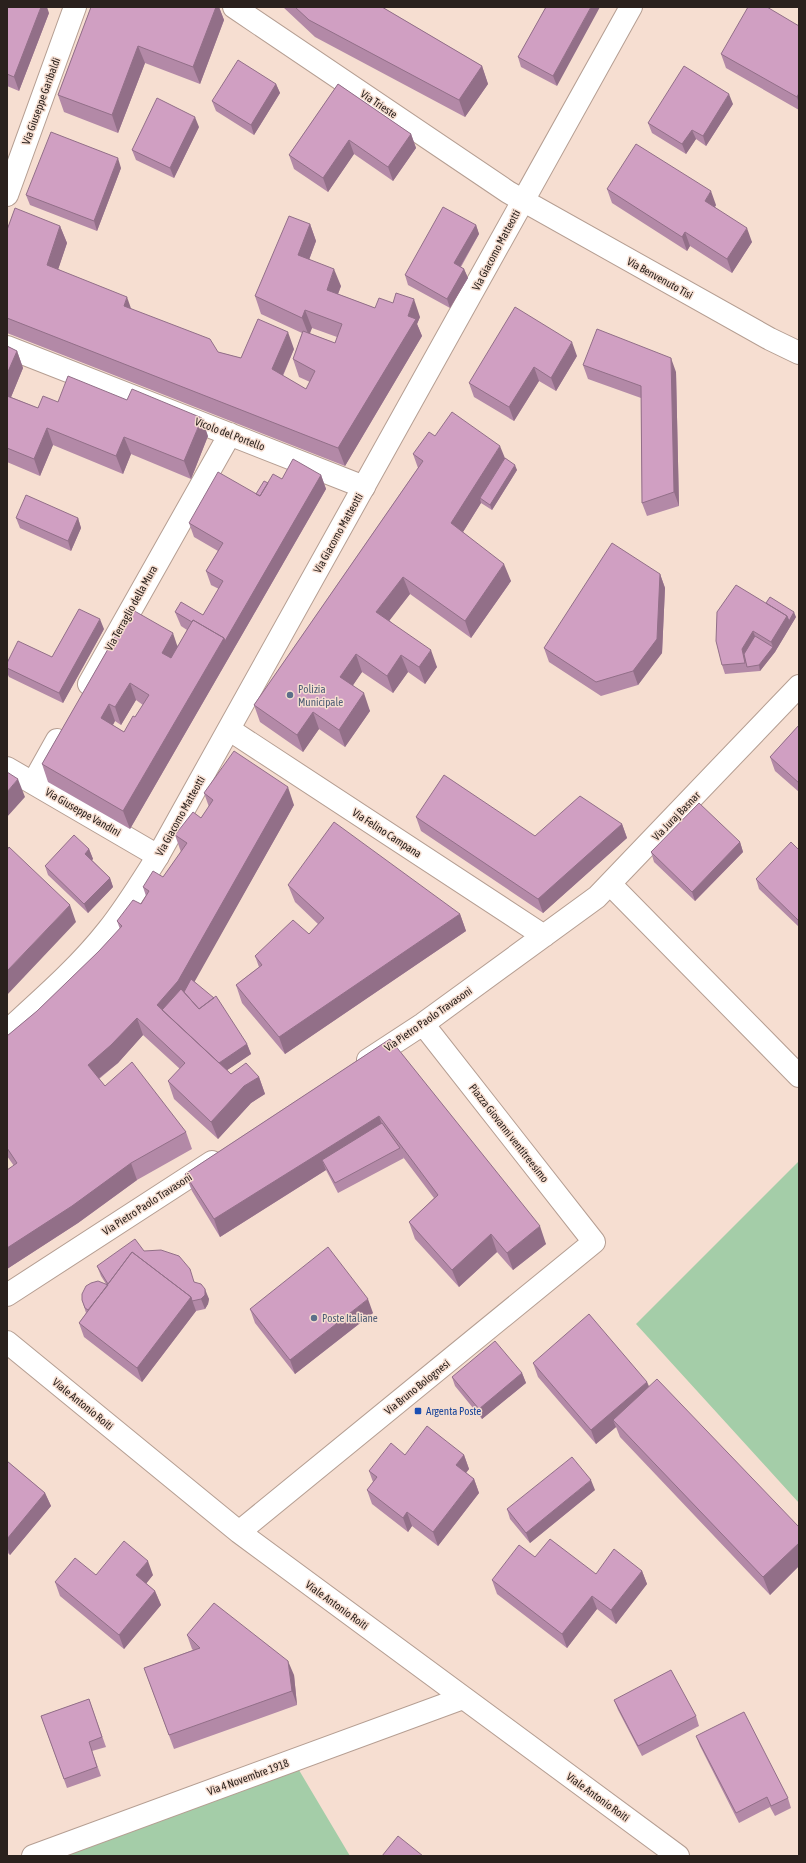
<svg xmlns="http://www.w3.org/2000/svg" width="806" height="1863" viewBox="0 0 806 1863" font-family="'Asap Condensed',sans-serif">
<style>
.green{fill:#a4cda8}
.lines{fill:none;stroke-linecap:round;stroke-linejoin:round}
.minor-casing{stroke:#b59e92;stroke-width:24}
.tertiary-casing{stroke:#b59e92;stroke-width:24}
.minor{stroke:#fff;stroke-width:22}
.tertiary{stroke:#fff;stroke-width:22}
.wall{fill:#b389a7;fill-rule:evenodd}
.shaded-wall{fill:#926f88}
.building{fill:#d09fc2;stroke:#926f88;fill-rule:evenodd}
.service-dot{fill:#5c6f8a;stroke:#f6ded1;stroke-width:1.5}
.transit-dot{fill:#1a4fb4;stroke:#f6ded1;stroke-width:1.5}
.labels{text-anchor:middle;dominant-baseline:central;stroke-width:3;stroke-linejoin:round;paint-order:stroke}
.street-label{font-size:11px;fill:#2a211d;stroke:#f6ded1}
.service-label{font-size:11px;fill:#4e5e75;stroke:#f6ded1;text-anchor:start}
.transit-label{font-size:11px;fill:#164399;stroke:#f6ded1;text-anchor:start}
</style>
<rect width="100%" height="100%" fill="#f6ded1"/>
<!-- green -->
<path class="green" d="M799,1161V1503L636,1324Z
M293,1760L350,1856H33Z"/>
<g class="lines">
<!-- minor casing -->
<g class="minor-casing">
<path id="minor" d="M234,7L508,192L770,339L799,353
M7,195L75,7
M7,347L364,487
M89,684L230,434
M230,730L544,936
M7,768L158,856
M33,783L57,740
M611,885L799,1076
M368,1060L423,1024L597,897L799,686
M7,1295L212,1162
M7,1342L239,1532L678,1856
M239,1532L594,1242L423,1024
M33,1856L463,1698"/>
</g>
<!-- tertiary casing -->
<g class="tertiary-casing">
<path id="tertiary" d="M7,1031C42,999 79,967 108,930C127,906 142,881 158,856L631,7"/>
</g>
<!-- minor -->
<use href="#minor" class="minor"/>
<!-- tertiary -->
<use href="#tertiary" class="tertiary"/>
</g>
<!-- wall -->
<path class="wall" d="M7,7L49,13L19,91L7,86Z
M91,7H219L224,20L200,84L145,63L118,133L64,112L58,95Z
M283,7H382L482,66L488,84L465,117L315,37Z
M546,7L557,86L521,67L518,57Z
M799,26V110L726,68L721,54Z
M276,84L280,93L254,135L216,111L212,101Z
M338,84L411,134L416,148L393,181L354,154L328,192L294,169L289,155Z
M733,104L706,146L696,139L686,154L652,133L648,123Z
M199,127L174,178L136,160L132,150Z
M121,168L97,231L30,205L26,195Z
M607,189L716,205L715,207L752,242L732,273L690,246L687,251L612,203Z
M310,224L316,241L309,260L341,286L338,294L375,308L420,317L417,324L422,336L345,466L7,333V230L60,226L67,243L58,269L132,309L218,352L241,358L294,349L283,376L306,389L310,382L299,377L293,359L302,333L261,314L255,296ZM312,328L337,337L335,343L309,333Z
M476,225L479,234L461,267L464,269L468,278L450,308L408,285L405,275Z
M7,346L17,351L23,368L11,397L38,408L58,402L208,436L191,479L131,454L123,474L53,445L40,476L7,462Z
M577,356L556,391L539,381L514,421L474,397L469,383Z
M583,365L676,372L679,506L647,516L642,503L641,398L588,379Z
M435,436L505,458L517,470L492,510L481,503L463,532L511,581L471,638L410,594L389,620L437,667L425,684L408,672L393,693L362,672L353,685L370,711L345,747L319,729L303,752L260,722L254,705L418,468L413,454Z
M321,475L326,489L130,829L48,782L42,764L131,609L178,646L187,630L181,626L175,612L203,615L219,589L211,585L206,571L218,551L194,537L189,523L256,494L268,483L282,479ZM136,700L143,705L135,717L124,732L113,725L115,721L121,725Z
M16,518H78L81,528L71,551L20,528Z
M660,574L665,588L662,653L638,685L601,696L549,662L544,648Z
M766,603L796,617L775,652L760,671L748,672L725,674L722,665Z
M104,629L63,703L9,677L7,673V663L52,657Z
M799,725V792L775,771L770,757Z
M204,793L294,805L194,981L247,1044L251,1054L227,1070L231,1074L259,1077L265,1094L251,1103L218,1139L174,1099L168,1081L180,1069L143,1035L118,1063L99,1079L105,1086L186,1132L192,1149L137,1180L78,1223L7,1269V1170L14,1166L7,1156V1036L37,1011L99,951L120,929L117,921L141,904L146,896L143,887L163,877L181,852L175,835L201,818L209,807Z
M416,817L535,836L622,824L627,838L543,913L421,831Z
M740,842L743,852L695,901L654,862L651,852Z
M89,849L93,859L92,860L110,878L113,887L88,913L48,875L45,866Z
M799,850V927L759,889L756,879Z
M288,885L460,914L466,931L285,1054L242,1003L236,985L259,967L255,956L309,934L318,924L295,902Z
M390,1039L546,1244L513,1270L497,1252L459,1287L415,1239L409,1222L434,1198L403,1157L404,1158L338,1193L326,1170L220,1237L192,1191L185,1174Z
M144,1251L194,1282L209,1299L208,1304L205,1309L196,1311L142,1382L84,1337L79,1323L86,1313L82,1300L106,1284L101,1276L97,1266Z
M250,1309L373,1313L295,1374L255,1323Z
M533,1363L647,1382L649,1386L799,1527V1566L770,1595L620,1437L616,1427L596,1444L538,1377Z
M522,1373L526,1383L482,1419L455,1386L452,1377Z
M405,1455H464L469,1469L466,1473L474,1479L479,1493L438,1546L412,1526L408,1532L372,1504L367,1490L373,1482L369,1471Z
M7,1461L45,1493L51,1506L10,1555L7,1552Z
M595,1490L530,1543L510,1519L507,1509Z
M535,1557L596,1574L642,1571L647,1584L616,1624L597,1609L567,1648L497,1594L492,1580Z
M96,1575H153L146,1583L155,1591L161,1605L124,1649L60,1596L55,1582Z
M187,1635L294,1675L297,1705L174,1749L144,1668L193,1650L192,1649Z
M89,1699L106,1747L92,1751L101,1776L67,1788L41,1716Z
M614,1700L696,1716L699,1726L642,1756L618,1710Z
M696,1736L788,1798L791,1808L775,1816L770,1807L739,1823L700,1746Z"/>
<!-- shaded-wall -->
<path class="shaded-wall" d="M41,7H47L49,13L19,91L14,77Z
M216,7H219L224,20L200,84L193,67Z
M591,7H600L557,86L553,76Z
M138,46L145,63L118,133L112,115Z
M482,66L488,84L465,117L459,100Z
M276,84L280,93L254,135L251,125Z
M799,93V104L797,97Z
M729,94L733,104L706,146L703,136Z
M195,117L199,127L174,178L170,168Z
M692,130L696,139L686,154L682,144Z
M411,134L416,148L393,181L388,167Z
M349,140L354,154L328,192L323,178Z
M118,158L121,168L97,231L94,221Z
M711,191L716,205L710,215L705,201Z
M310,224L316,241L304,273L298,255Z
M476,225L479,234L457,272L454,263Z
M60,226L67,243L54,282L47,265Z
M747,228L752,242L732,273L727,259Z
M685,232L690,246L687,251L682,237Z
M334,269L341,286L333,307L327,290Z
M464,269L468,278L450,308L447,299Z
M127,297L133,314L124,306Z
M414,299L420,317L417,324L422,336L345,466L338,448L408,316Z
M305,310L312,328L309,336L302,318Z
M288,332L294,349L278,386L272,369Z
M572,342L577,356L556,391L551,378Z
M17,351L23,368L7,407V374Z
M671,358L676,372L679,506L674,492Z
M534,367L539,381L514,421L509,407Z
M202,418L208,436L191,479L184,461Z
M47,428L53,445L40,476L34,459Z
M124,437L131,454L123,474L116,456Z
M500,446L507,463L480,498L481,503L458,540L451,523Z
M515,465L517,470L492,510L490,505Z
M321,475L326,489L130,829L123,811L224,638Z
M78,518L81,528L71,551L68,541Z
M504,564L511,581L471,638L465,621Z
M660,574L665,588L662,653L638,685L633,671Z
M403,577L410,594L383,629L376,612Z
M794,612L796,617L775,652L760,671L759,665L773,647L771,642L787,616Z
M100,619L104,629L63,703L59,693Z
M753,631L757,641L747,667L742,649Z
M173,633L179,651L168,670L162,653Z
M431,650L437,667L425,684L419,667Z
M356,654L362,672L347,694L340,677Z
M401,655L408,672L393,693L387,676Z
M130,683L136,700L121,725L115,707Z
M364,693L370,711L345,747L339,730Z
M109,704L115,721L107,735L101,718Z
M313,712L319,729L303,752L297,735Z
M18,779L25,797L7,817V792Z
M288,787L294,805L186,997L159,1012L157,1005Z
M622,824L627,838L543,913L538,899Z
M740,842L743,852L695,901L692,892Z
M89,849L93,859L89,863L85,854Z
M110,878L113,887L88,913L84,904Z
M70,905L76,922L7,995V971Z
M460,914L466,931L285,1054L279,1037Z
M137,1018L143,1035L118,1063L94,1082L88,1065Z
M247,1044L251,1054L220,1075L216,1065Z
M259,1077L265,1094L251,1103L218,1139L211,1122L244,1086Z
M379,1116L385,1133L322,1160L326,1170L220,1237L214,1219Z
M131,1163L137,1180L78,1223L7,1269V1248Z
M540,1226L546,1244L513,1270L507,1253Z
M491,1234L497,1252L459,1287L452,1270Z
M205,1289L209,1299L208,1304L205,1309L201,1299Z
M191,1297L196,1311L142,1382L137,1368Z
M368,1299L373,1313L295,1374L290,1360Z
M522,1373L526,1383L482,1419L479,1409Z
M647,1382L652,1396L613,1420L616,1427L596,1444L591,1430Z
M464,1455L469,1469L461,1479L456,1465Z
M474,1479L479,1493L438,1546L433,1532Z
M591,1480L595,1490L530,1543L526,1533Z
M45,1493L51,1506L10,1555L7,1546V1539Z
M407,1512L412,1526L408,1532L403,1518Z
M799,1543V1566L770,1595L763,1577Z
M148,1561L153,1575L142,1589L136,1575Z
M642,1571L647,1584L616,1624L611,1610Z
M155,1591L161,1605L124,1649L119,1635Z
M592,1596L597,1609L567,1648L562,1634Z
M288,1661L294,1675L297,1705L292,1691Z"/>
<!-- building -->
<path class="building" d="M7,7H41L14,77L7,74Z
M91,7H216L193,67L138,46L112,115L58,95Z
M295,7H382L482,66L459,100L309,20Z
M546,7H591L553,76L518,57Z
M748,7H767L799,26V93L797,97L721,54Z
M238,60L276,84L251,125L212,101Z
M684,66L729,94L703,136L692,130L682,144L648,123Z
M338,84L411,134L388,167L349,140L323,178L289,155Z
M157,98L195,117L170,168L132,150Z
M51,132L118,158L94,221L26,195Z
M636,144L711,191L705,201L747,228L727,259L685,232L682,237L607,189Z
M443,207L476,225L454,263L464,269L447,299L405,275Z
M15,208L60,226L47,265L127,297L124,306L210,339L218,352L241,358L258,319L288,332L272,369L306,389L315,371L293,359L303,331L335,343L342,324L305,310L302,318L255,296L289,216L310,224L298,255L334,269L327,290L375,308L379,298L393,303L396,293L414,299L408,316L416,319L338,448L7,318V230Z
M515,307L572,342L551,378L534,367L509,407L469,383Z
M597,329L671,358L674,492L642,503L641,386L583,365Z
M7,346L17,351L7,374Z
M68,376L127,400L132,389L202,418L184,461L124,437L116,456L47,428L34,459L7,448V396L38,408L43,396L58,402Z
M452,412L500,446L451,523L504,564L465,621L403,577L376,612L431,650L419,667L401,655L387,676L356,654L340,677L364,693L339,730L313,712L297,735L254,705L423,461L413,454L429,432L435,436Z
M505,458L515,465L490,505L480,498Z
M293,459L321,475L225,641L224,638L193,620L192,622L175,612L181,602L203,615L223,581L206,571L223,543L189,523L218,472L260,496L273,474L282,479Z
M264,481L268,483L260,496L256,494Z
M26,495L78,518L68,541L16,518Z
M612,543L660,574L657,639L633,671L596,682L544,648Z
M736,585L787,616L771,642L753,631L742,649L745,663L722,665L716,641L717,612Z
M770,597L794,612L789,621L787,616L766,603Z
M79,609L100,619L59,693L7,668V663L18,641L52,657Z
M131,609L173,633L162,653L171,658L193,620L224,638L123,811L42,764ZM130,683L149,695L135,717L133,716L124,732L101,718L109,704L115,707Z
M755,636L773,647L759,665L747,667L744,654Z
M799,725V783L770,757Z
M234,751L288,787L178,981L157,1005L231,1074L246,1063L259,1077L244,1086L211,1122L168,1081L185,1063L137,1018L111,1045L88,1065L105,1086L132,1062L186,1132L131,1163L72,1206L7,1248V1170L17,1163L7,1148V1036L37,1011L99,951L122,926L117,921L133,900L141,904L149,891L143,887L153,871L163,877L187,843L175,835L193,812L201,818L213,800L204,793Z
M7,772L18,779L7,792Z
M444,775L535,836L580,796L622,824L538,899L416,817Z
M699,803L740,842L692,892L651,852Z
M334,822L460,914L279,1037L236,985L262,965L255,956L293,920L309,934L324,918L288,885Z
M74,835L89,849L85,854L110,878L84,904L45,866Z
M791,842L799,850V921L756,879Z
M9,847L70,905L7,971V850Z
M191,979L214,998L199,1009L184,992Z
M181,989L199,1009L216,996L247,1044L219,1063L162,1010Z
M390,1039L540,1226L507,1253L491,1234L452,1270L409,1222L438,1195L379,1116L214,1219L185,1174Z
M382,1123L400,1148L335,1183L322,1160Z
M135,1239L144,1251L161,1250L179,1256L190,1269L194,1282L201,1284L205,1289V1295L201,1299L192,1301L191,1297L132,1252L108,1284L97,1266Z
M328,1247L368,1299L290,1360L250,1309Z
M132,1252L191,1297L137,1368L79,1323Z
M98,1281L108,1285L88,1310L85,1308L82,1300V1294L86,1286L91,1283Z
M589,1314L647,1382L591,1430L533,1363Z
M495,1341L522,1373L479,1409L452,1377Z
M657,1379L799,1527V1543L763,1577L613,1420Z
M427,1426L464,1455L456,1465L474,1479L433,1532L407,1512L403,1518L367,1490L377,1477L369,1471L391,1443L405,1455Z
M572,1457L591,1480L526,1533L507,1509Z
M7,1461L45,1493L7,1539Z
M550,1539L596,1574L614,1549L642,1571L611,1610L592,1596L562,1634L492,1580L519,1545L535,1557Z
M124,1541L148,1561L136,1575L155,1591L119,1635L55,1582L75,1558L96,1575Z
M214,1603L288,1661L292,1691L169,1735L144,1668L200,1648L187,1635Z
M671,1670L696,1716L638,1746L614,1700Z
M89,1699L102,1737L89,1742L97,1767L64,1779L41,1716Z
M744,1712L788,1798L771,1806L767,1797L736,1813L696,1736Z
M398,1836L423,1856H382Z"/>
<!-- markers -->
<g class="service-dot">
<circle cx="290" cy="695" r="4"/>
<circle cx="314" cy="1318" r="4"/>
</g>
<rect class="transit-dot" x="414" y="1407" width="8" height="8" rx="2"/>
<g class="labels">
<!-- street labels -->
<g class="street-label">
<text transform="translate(41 101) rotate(-70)">Via Giuseppe Garibaldi</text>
<text transform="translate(379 104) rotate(34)">Via Trieste</text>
<text transform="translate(496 250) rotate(-62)">Via Giacomo Matteotti</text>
<text transform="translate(660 278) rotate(29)">Via Benvenuto Tisi</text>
<text transform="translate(230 434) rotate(21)">Vicolo del Portello</text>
<text transform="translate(338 533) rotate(-61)">Via Giacomo Matteotti</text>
<text transform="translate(131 608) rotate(-61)">Via Terraglio della Mura</text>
<text transform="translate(83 812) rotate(30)">Via Giuseppe Vandini</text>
<text transform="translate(180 816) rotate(-61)">Via Giacomo Matteotti</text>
<text transform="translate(676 816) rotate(-46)">Via Juraj Basnar</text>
<text transform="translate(387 833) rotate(33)">Via Felino Campana</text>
<text transform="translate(428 1019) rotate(-35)">Via Pietro Paolo Travasoni</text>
<text transform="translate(509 1133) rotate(52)">Piazza Giovanni ventitreesimo</text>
<text transform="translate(147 1204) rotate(-33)">Via Pietro Paolo Travasoni</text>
<text transform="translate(417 1387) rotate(-39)">Via Bruno Bolognesi</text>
<text transform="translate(83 1404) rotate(39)">Viale Antonio Roiti</text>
<text transform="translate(337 1605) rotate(36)">Viale Antonio Roiti</text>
<text transform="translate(248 1777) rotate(-20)">Via 4 Novembre 1918</text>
<text transform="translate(598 1797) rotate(36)">Viale Antonio Roiti</text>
</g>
<!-- service labels -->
<g class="service-label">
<text x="298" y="689">Polizia<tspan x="298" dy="13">Municipale</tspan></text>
<text x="322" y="1318">Poste Italiane</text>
</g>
<!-- transit labels -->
<g class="transit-label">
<text x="426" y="1411">Argenta Poste</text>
</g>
</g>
<!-- border -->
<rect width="806" height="1863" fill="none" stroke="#2a211d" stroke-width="16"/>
</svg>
